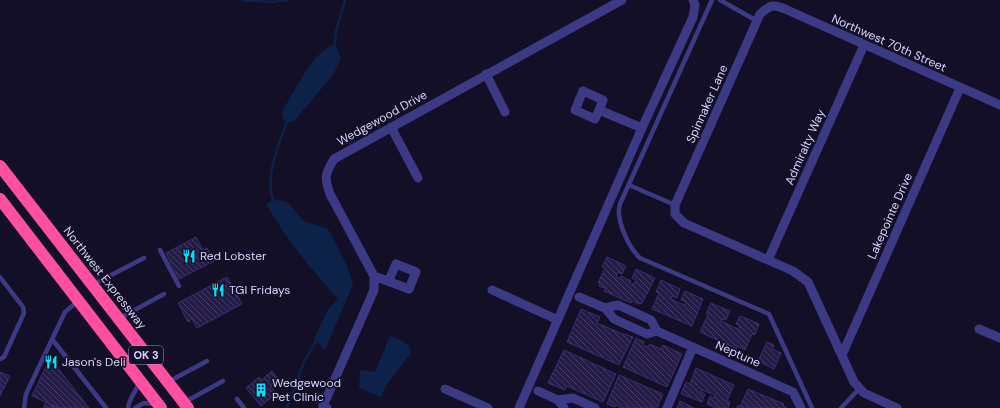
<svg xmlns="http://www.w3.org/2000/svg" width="1000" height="408" viewBox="0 0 1000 408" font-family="'DM Sans',sans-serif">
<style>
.water{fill:#0c2248}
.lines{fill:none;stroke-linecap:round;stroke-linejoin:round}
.stream{stroke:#0c2248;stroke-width:2.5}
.building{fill:url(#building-back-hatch);stroke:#3b2d73}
.lane{stroke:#3d3a85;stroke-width:4.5}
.street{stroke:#3d3a85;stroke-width:9}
.highway{stroke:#ff4fa3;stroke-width:12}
.labels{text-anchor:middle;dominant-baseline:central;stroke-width:3.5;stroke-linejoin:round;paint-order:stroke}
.shield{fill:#130f26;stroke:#9e99be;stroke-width:1}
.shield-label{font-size:11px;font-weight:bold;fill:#d9d4ff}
.street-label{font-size:12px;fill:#d9d4ff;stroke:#130f26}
.poi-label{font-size:12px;fill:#d9d4ff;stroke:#130f26;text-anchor:start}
</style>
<defs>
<pattern id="building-back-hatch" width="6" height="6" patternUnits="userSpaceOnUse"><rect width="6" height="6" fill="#241b47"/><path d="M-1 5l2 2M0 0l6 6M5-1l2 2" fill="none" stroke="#433b63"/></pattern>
</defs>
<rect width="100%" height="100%" fill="#130f26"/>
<!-- water -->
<path class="water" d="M335,44L341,59L333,75L295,120L286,124L282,115L284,108C297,88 312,52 335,44Z
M273,200L286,201L304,221L328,229L346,263L353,284L325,350L314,339L328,309L338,299C311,269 286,239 266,204Z
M390,336C399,340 411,342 411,353L387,384L381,397L359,388L360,370L375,372Z"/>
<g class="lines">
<!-- stream -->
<path class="stream" d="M243,0L271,2L287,0
M335,44L336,31L345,0
M273,200C265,176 278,147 286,124
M287,408L304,362L316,341"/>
</g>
<!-- building -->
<path class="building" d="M196,237L203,250L207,248L214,261L179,279L166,253Z
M607,257L626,266L622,274L618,272L616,277L620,278L621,276L631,281L630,283L634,284L636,280L632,278L636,269L655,278L642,303L639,304L632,301L631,303L604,291L605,288L599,286L600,284L598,283L605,268L602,267Z
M227,277L242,304L197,328L192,319L188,322L178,303Z
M661,280L680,289L677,298L672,296L671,299L684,305L686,302L681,300L685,291L703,299L692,326L652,309L659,293L656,292Z
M711,303L730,311L726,320L723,319L721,321L738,329L740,326L736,324L740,316L759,324L755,335L752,334L745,350L737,346L736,349L700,332L708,315L706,314Z
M581,309L600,317L597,323L625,335V334L633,337L619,365L567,342Z
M636,338L644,342L643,345L648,347L650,344L661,349L663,345L682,354L667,387L623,367Z
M767,342L774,345L772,349L781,353L774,369L758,361Z
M564,350L616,374L603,402L567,386L565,390L548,383Z
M50,358L89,408H59L32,396Z
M696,368L734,385L727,401L730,402L728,408H716L707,404L710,396L714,398L715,395L702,390L701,392L705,394L702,402L681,394L686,382L690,384Z
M272,371L279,381L271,387L276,393L261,406L246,388L259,377L261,380Z
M0,372L10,376L0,396Z
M619,375L663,394L657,408H621L616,405L615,407L607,404Z
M748,389L784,404L783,406L787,408H737L738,405L740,407Z
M680,401L694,408H677Z
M46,402L59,408H43Z"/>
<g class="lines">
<!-- lane -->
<path class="lane" d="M712,0L620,204C615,219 629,248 640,258L769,314L812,408
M720,0L757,21
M629,185L675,205
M160,250L179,286
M0,277L23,307L24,313L4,357L0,359
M94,284L144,258
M120,318L164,294
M52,339L106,408
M168,382L207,361
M237,399L244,408
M185,402L223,381
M24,408L26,394L65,312L78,301
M128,408C129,399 136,391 139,383
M135,408L144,403L155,404
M841,408L859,389"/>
<!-- street -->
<path class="street" d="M486,74L505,112
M599,110L595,119L575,110L583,91L603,100L599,110L642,128
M391,127L418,178
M768,260L864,45
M374,276L409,289L416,272L396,264L389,280
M492,290L558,320
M579,297L605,308L614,319L647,334L657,331
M605,308L618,305L651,320L657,331L793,392L801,408
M979,329L1000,338
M842,355L960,88
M445,389L488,408
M538,391L558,400L564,408
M558,400L573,398L595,408
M327,408L323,406L374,290V276L330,194C324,177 325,174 334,159L622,0
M519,408L642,128L693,17L695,5L693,0
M667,408L693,347
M897,408L864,393L854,382L808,282L793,271L684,223L675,214V205L760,14C770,5 773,4 785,9L1000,105"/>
<!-- highway -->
<path class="highway" d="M0,166L188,408
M0,199L161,408"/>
</g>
<!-- icons -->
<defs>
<g id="restaurant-bare" transform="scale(1.08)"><path d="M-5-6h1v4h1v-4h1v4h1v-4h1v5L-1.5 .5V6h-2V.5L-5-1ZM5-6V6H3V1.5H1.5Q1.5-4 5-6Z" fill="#00e5ff" stroke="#130f26" stroke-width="2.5" paint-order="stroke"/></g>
<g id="building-bare" transform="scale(1.08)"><path d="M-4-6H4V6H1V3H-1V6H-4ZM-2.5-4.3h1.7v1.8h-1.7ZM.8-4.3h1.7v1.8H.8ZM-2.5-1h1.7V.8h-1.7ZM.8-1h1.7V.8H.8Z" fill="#00e5ff" stroke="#130f26" stroke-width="2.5" paint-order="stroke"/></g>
</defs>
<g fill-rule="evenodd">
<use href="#restaurant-bare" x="189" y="256"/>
<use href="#restaurant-bare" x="218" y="290"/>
<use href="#restaurant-bare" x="51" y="362"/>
<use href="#building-bare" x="261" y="390"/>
</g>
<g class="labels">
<!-- shield labels -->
<rect class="shield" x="129" y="346" width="34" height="18" rx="3"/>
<g class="shield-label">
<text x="146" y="355">OK 3</text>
</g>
<!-- street labels -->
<g class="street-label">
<text transform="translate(889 43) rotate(24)">Northwest 70th Street</text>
<text transform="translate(707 104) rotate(-66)">Spinnaker Lane</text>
<text transform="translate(382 118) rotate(-29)">Wedgewood Drive</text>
<text transform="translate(805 147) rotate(-66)">Admiralty Way</text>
<text transform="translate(890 216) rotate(-66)">Lakepointe Drive</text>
<text transform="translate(105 278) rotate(52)">Northwest Expressway</text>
<text transform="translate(738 354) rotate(24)">Neptune</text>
</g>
<!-- poi labels -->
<g class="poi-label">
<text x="200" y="256">Red Lobster</text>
<text x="229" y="290">TGI Fridays</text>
<text x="62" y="362">Jason's Deli</text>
<text x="272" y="383">Wedgewood<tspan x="272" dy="14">Pet Clinic</tspan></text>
</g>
</g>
</svg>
